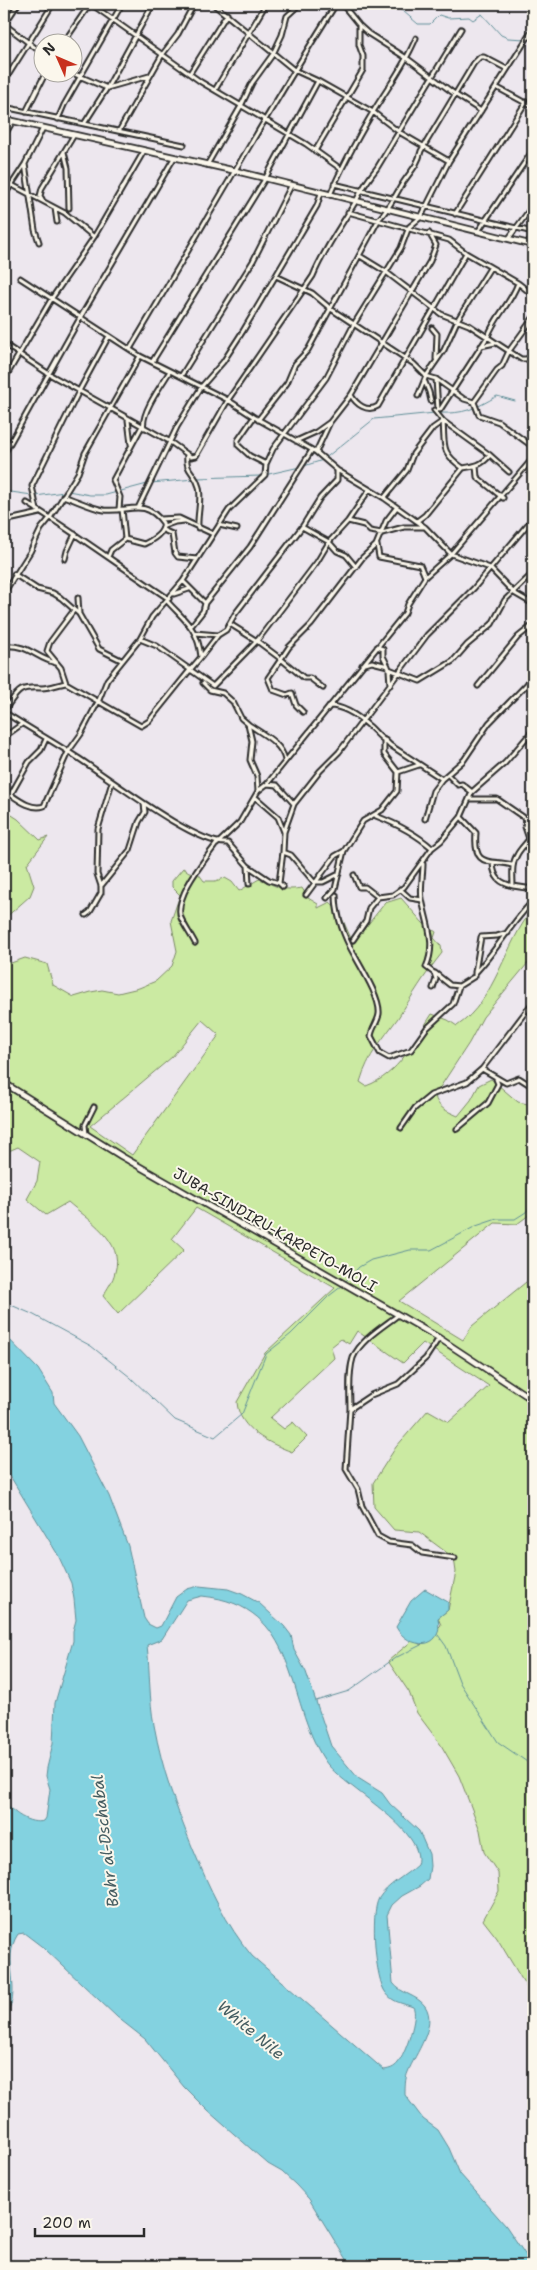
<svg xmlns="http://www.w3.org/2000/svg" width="537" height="2270" viewBox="0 0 537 2270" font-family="'Shantell Sans',sans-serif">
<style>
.green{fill:#cbeaa2;stroke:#7b8a66;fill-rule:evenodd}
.water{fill:#83d2e0;stroke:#608f98;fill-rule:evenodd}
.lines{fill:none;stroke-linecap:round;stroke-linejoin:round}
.stream{stroke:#608f98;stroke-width:1}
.street-casing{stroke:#2b2b2b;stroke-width:7}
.secondary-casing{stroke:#2b2b2b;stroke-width:8}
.street{stroke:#fbf7ec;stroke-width:3}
.secondary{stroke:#fbf7ec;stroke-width:4.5}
.labels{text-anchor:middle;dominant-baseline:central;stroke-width:4;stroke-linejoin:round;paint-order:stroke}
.street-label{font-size:15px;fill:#2b2b2b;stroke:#fbf7ec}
.water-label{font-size:16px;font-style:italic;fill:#455d61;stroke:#fbf7ec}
</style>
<rect width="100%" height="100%" fill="#ede7ee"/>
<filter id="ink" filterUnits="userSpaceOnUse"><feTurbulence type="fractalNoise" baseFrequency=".02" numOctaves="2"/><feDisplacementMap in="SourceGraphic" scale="10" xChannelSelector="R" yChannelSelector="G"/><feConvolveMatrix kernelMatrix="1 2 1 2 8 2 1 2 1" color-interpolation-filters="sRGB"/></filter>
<g filter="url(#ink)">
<!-- green -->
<path class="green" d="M4,810L18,819L40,840L48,837L27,864L34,886L30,896L4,919Z
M183,868L189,872L198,873L204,881H215L225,878L232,882L239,891L259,879C267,881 271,885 278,887C285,890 295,889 302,888L308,898L318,904V908L330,902L338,909L353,943L385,903L401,898L423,923L436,932L434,938L441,946L442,953C425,974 412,996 398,1018C382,1040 368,1055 360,1082L366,1086C399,1074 413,1043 432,1014L448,1020L457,1026C496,1000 504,944 533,909V957L483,1017L469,1043L435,1095C437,1108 447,1111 458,1116L471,1100L479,1085L491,1079L518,1102L533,1105V1212L517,1224L495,1223L399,1301L463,1340L472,1326L531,1278L533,1281V1518L527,1527L533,1532V1554L531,1556L533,1559V1998L497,1938L483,1920L499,1891L498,1873L484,1852L480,1830L459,1776L441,1745L417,1713L409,1692L388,1661L413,1640L421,1645L441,1625L438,1618L448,1610L456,1572L454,1558L419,1532L394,1530L374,1507L373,1483L396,1447L428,1410L449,1422L489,1386L423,1343L403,1363L357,1331L349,1344L341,1339L331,1347L334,1358L270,1418L284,1429L293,1422L307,1437L292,1452C269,1443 239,1430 237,1402L265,1353L335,1288L196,1208L172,1239L184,1250L118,1314L103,1296C107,1289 113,1281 115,1272C125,1241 87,1219 68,1202L46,1215L27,1199L37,1181L40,1162L18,1147L4,1153V961L11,963L25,958L47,964L53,985L74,997L91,992L102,990L118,993L139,988L156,981L172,966L177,951L171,921L180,895L172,887V881ZM202,1020L219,1035L132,1155L90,1126L172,1057Z"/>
<!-- water -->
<path class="water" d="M4,1334L38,1369L53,1393L54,1403L78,1436L109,1496L128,1546L144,1618L148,1624L156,1628L161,1626L176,1597L187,1589L199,1586L228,1589L242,1594L259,1603L284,1626L291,1635L294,1650L306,1672L331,1746L358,1778L382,1793L390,1804L419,1831L429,1854L430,1866L428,1879L420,1886L402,1896L392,1905L387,1915L393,1983C401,1994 417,1995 425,2006C438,2025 415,2054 408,2072C405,2079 405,2087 405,2095L423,2119L438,2130L449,2148L460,2174L506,2226L533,2266H350L309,2199L296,2185L282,2172L268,2164L208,2111L184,2087L145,2039L117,2017L45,1949L24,1933L18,1934C0,1961 25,1992 4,2017L5,1992L4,1801C12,1812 29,1825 44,1821L46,1818L50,1789L46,1776L47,1768L53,1743L55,1703L73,1641V1631L76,1620L74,1599L71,1583L58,1555L4,1466ZM202,1596C301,1606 284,1698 325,1761C342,1787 428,1830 417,1865C405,1876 387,1885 379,1898C370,1913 375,1980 386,1993C393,2003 403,2003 413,2007C419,2015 405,2055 398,2063C394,2068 390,2069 384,2070L252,1956C226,1925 209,1887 193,1849C176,1808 162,1769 154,1725C149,1699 150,1671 147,1645L162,1639L187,1600Z
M425,1589L448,1602V1610L438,1618C445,1651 408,1650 396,1627L411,1601Z"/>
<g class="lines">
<!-- stream -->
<path class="stream" d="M388,4L403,11L418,24H430L439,15L448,18L469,17L473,20L482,14L501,35L508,38L525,39
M439,413C464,414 475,409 497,396L515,401
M304,466L323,460L374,419L435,413
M198,478L260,476L300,467
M4,491L32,495
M68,491L90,495H106L151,483L194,479
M36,496L64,492
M345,1282L359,1267L371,1260L410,1250H431L476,1226L497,1219H515L526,1212L533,1203
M4,1302L32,1314L91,1346L130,1377L175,1420L215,1437L242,1414L266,1354L291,1334L329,1296L342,1286
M438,1635L446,1646L460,1683L498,1742L533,1766
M316,1701L349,1691L395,1658L421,1645"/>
<!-- street casing -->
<g class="street-casing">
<path id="street" d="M91,4L201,82L306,144L341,169
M213,4L294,70L318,81L373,112L399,132L449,161
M342,4L359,25L369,34L408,59L456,95L481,111
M4,24L42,53
M4,25L18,4
M64,42L90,4
M70,72L107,88L149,76
M190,73L227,14
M4,82L53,4
M496,87L533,107
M215,90L266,4
M4,107L184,145
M26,112L46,72
M58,119L64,105L122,4
M84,124L107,88L153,4
M119,131L162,55L178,34L194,4
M4,136L13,121
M315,151L363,70V56L359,45V26
M64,152L68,168L69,208
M25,164L35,230L39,242
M207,165L241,106L252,83L273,54L282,35L287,16L300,4
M334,184L533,232
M12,185L65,213L94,237
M330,195C342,166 357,139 373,112C388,87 405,65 416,38
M4,196L25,164L43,128
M42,199L40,196L42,188L74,135
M55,208L57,222
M348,212L449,240L466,253L518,283L533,295
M455,214L526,102
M479,230L533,150
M509,238L533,205
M360,256L386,272L441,314L469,325L521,359H526L533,356
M276,276L312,293L331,309L414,364L426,376L436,379L464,399L474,402L479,415L499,422L533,447
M20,278L140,356L228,400L254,417L316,452L337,470L384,498L425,527L451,554L490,568L514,593L533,604
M432,328L437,334L436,359
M4,344L49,374L169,441L191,457L196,456L228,400L313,276C324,249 341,226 356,201C362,189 368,179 377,168L461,29
M481,346L495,343
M130,349C199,234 264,117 336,4
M152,362L265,179L318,81
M181,376L253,261L291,186
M436,379L438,410
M4,380L52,298L94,237L144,151
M425,382L429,392L431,401
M351,395C356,404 367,413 378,406L466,253
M418,396L426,376L444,350L458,319L490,268
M474,402L497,370L502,366L509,351L533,318
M434,410L443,421L490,455
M440,410L488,336C495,317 511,303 518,283
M254,417L238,440V445L250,456L266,464
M128,420L131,444
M258,420L287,383L295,364L308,350L379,219C389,209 394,198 401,186C408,174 418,166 421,151L474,63L480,57H484L507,69
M443,421C445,446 440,452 463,468C476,466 482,465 490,455L509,472
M144,428C140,414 162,384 170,371
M296,441L316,432L330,422
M316,452L330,422L351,395L430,261L436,245L429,233
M4,454L80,318L174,158
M187,454C185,473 195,471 199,487C202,500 197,514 198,528
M476,466L477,477L503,498
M63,496C76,500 91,508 104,510C128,513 144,497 163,523C165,533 152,540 144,544L125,539
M384,498L407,470L413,454L433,428L443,421
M27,503C75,533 121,567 169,599
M139,506L177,427L202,386L223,362L243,331L317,206L321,193
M119,509L120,497L113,480L141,428
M37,510L32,486L79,391L109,336
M160,519L179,518L213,534
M4,521L40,513
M348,521L364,525L370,531L382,533L404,527H424
M417,521L425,515L463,468
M219,525L237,529
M164,526L175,522L185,521
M302,527L329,542L337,551L346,555L356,567
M163,530L172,534L175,553L178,557L197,559
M377,545L379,557L420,565L425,577
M108,557L111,550L125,539L122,509
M65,559L67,551L75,534
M14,574L37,589L53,593L61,598L79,614L99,649L121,660
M183,581L205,603L203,611L192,625
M4,593L30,552L41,529L50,518L78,473L85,453L140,356
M174,594L189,589
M78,598L79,614
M167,601C185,621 198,628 201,657L190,670L191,671
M205,603L250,547L312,450
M74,610L50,642L47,651L61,668L66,683L141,726L149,721L190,670
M230,624L257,641L281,659L289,647L311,625L363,557L376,545L386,521L396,508
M195,633L218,635
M140,639L157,646L213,686L257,641L317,562L329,542L348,521L369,490
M4,646C29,644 35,658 56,663
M201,657L218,635L226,630L235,614L302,527L320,498L337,480V470
M362,665L372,662L388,666L383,656V649L377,647
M388,666L389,669L420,681L453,661L467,645L492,624L505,600L533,573
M389,670L390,685
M203,683L210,690L223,693L233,702L241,718L248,724L252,741L250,760L257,776L258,791
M478,686L518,637L533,625
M4,711C18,692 17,686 42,688C50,688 59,684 66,683
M4,712C27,727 52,741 75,756C107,776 196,846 228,843L248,866L249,884
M303,712L296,705L292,693L287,695L273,690L268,678L281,659L304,678H310L323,688
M248,724C262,734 281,742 285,760
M4,737L22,724
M385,740L390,745L442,779
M398,772L419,765
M448,775L458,785L462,784L472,792
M267,784L277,785L294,804
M4,790C15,797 30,811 44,806L68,752L81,734L99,700L107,680L140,639L152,617L183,581L229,510L265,475L266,464L273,449L326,378L354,324L401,248L409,227L421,217L449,161L533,29
M11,794L29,762L41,750L46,739
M255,797L278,817L284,832L283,852L291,855L314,882H323L339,874
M470,799H497L526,819L525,827L529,839C525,845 520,849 517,855C511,864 513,876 513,886L533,889
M376,816C397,824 415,833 432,848
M461,817L476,833C473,869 490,859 512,865
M425,819L433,791L442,779L464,760L489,723L527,684L533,673
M526,819L533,821
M284,832L294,804L320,771L339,752L427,635L474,588L533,518
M217,844L240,822L258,791L267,784L405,613L408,604L425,577L451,554L533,458
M423,864C423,875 420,888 422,899C426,922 437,943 426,967L434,973L436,979L433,988
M493,864C494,878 500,883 513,886
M248,866L269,880L279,883L283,852
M354,875L359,887H365L378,897
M279,883L283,887
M101,886L130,850L139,822L145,812L144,804
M400,889L410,898L422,900
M306,895L335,856L344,851L363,821L382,810L397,791L398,772L384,754V740C378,736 375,731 369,726C358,716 344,706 329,706
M336,895C336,912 342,931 350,947C358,963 381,997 379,1014C378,1022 372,1028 371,1036L380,1053L389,1058L411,1050L426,1029L453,1004L459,986L475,976V973C497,950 511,923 533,901
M327,898L335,889L344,851
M86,915L90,912L101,893V886L97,874L98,829L112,782
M353,940L366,921L369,908L378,897L393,895L404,887L432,848L441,841L461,817L472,792L505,763L533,730
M195,943C191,935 185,927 181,918C173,897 205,860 217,843
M475,972L481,937L497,936L508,933
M435,973L450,985L459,986
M533,1002L482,1069L506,1083L519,1078L530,1085L533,1084
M401,1128L415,1108L431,1095L467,1082L482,1069
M457,1129L488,1103L498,1084L496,1079
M86,1134L85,1125L94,1107
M439,1338L426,1358L398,1384L371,1395L350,1409L346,1469L358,1489L362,1506L378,1536L389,1542L412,1545L422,1553L455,1558
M350,1409C350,1393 348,1374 353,1358C360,1340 384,1326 398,1315"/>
</g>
<!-- secondary casing -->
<g class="secondary-casing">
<path id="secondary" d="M4,119L236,171L533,245
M4,1083L121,1156L439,1338L533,1400"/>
</g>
<!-- street -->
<use href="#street" class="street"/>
<!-- secondary -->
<use href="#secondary" class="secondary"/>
</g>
</g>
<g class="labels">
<!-- street labels -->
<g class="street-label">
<text transform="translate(275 1230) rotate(30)">JUBA-SINDIRU-KARPETO-MOLI</text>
</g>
<!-- water labels -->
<g class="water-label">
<text transform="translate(105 1841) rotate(-97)">Bahr al-Dschabal</text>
<text transform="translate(251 2030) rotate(40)">White Nile</text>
</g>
</g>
<!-- margin -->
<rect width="537" height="2270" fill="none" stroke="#fbf7ec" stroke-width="20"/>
<rect x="10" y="10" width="517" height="2250" fill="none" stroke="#2b2b2b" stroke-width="2" filter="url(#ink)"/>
<!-- north arrow -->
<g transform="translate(58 58) rotate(315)"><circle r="24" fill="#fbf7ec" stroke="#a8a59f"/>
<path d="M0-4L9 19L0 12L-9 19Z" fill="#c8321e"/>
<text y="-8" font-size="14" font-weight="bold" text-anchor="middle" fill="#2b2b2b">N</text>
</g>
<!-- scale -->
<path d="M35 2228v8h109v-8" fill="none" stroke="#2b2b2b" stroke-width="2.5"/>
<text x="42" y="2228" font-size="15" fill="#2b2b2b" stroke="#fbf7ec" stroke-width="4" paint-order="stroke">200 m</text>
</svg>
